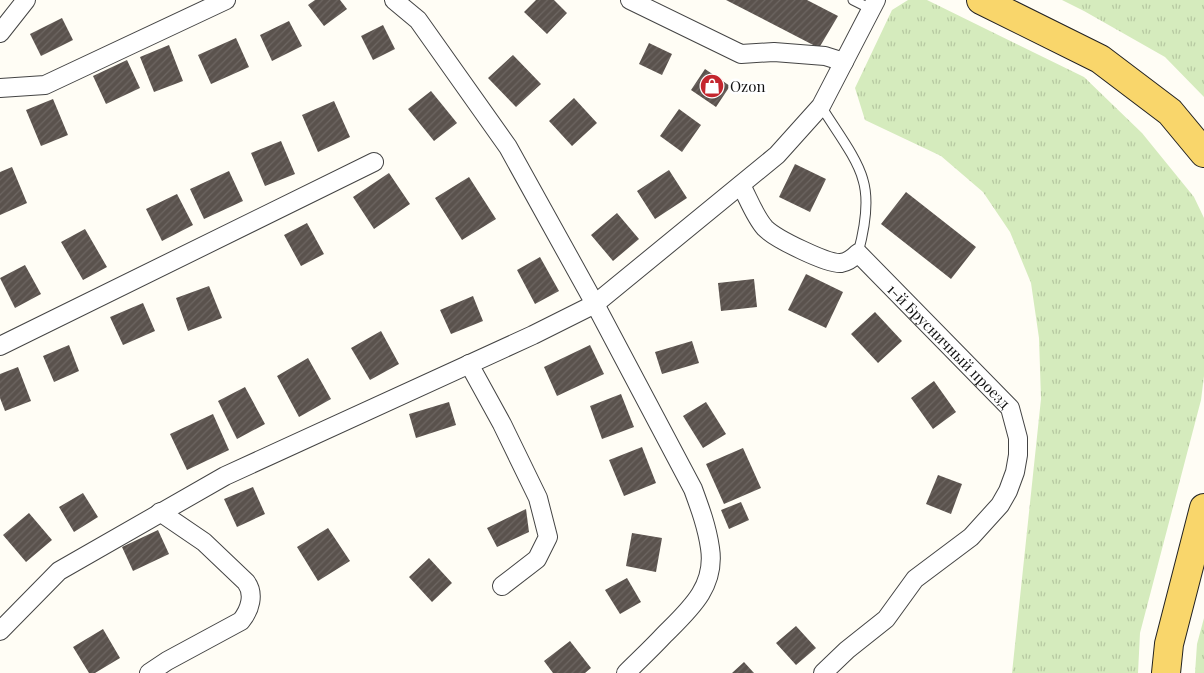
<svg xmlns="http://www.w3.org/2000/svg" width="1204" height="673" viewBox="0 0 1204 673" font-family="'Playfair Display',serif">
<style>
.grass{fill:url(#grass-tufts)}
.building{fill:url(#building-hatch)}
.lines{fill:none;stroke-linecap:round;stroke-linejoin:round}
.lane-casing{stroke:#444;stroke-width:11}
.street-casing{stroke:#444;stroke-width:20}
.primary-casing{stroke:#222;stroke-width:30}
.lane{stroke:#fff;stroke-width:9}
.street{stroke:#fff;stroke-width:18}
.primary{stroke:#f9d66b;stroke-width:28}
.labels{text-anchor:middle;dominant-baseline:central;stroke-width:5;stroke-linejoin:round;paint-order:stroke}
.poi-label{font-size:15px;fill:#111;stroke:#fff;text-anchor:start}
.street-label{font-size:15px;fill:#111;stroke:#fff}
</style>
<defs>
<pattern id="grass-tufts" width="24" height="20" patternUnits="userSpaceOnUse" patternTransform="scale(1.25)"><rect width="24" height="20" fill="#d5ebbd"/><path d="M3 7l-1-3M5 7V3M7 7l1-3M15 17l-1-3M17 17v-4M19 17l1-3" fill="none" stroke="#b6c8a1"/></pattern>
<pattern id="building-hatch" width="6" height="6" patternUnits="userSpaceOnUse" patternTransform="scale(1.25)"><rect width="6" height="6" fill="#5a524d"/><path d="M-1 1l2-2M0 6l6-6M5 7l2-2" fill="none" stroke="#6d6662"/></pattern>
</defs>
<rect width="100%" height="100%" fill="#fffdf5"/>
<!-- grass -->
<path class="grass" d="M908,0H927L1084,77L1142,133L1194,197L1204,218V376L1201,400L1140,633L1138,673H1012L1041,399L1039,338L1031,283L1010,232L983,192L941,156L865,120L855,88L892,10Z
M1062,0H1204V97L1165,57L1084,11Z
M1204,618V673H1195L1197,644Z"/>
<!-- building -->
<path class="building" d="M315,0H340L347,9L324,26L308,5Z
M536,0H554L567,13L547,34L524,12Z
M726,0H807L838,16L819,48Z
M62,18L73,40L41,56L30,34Z
M289,21L302,46L272,61L260,35Z
M383,25L395,49L373,60L361,36Z
M236,38L249,67L211,84L198,55Z
M649,43L672,54L662,75L639,64Z
M169,45L183,81L154,92L140,57Z
M513,55L541,84L516,107L488,78Z
M127,60L140,88L106,104L93,76Z
M705,69L730,86L716,107L691,90Z
M431,91L457,123L434,141L408,109Z
M574,98L597,123L572,146L549,121Z
M53,99L68,135L41,146L26,110Z
M334,101L350,137L318,152L302,115Z
M679,109L701,125L682,152L660,136Z
M281,141L295,174L265,186L251,153Z
M795,164L826,179L810,212L779,197Z
M12,167L27,203L0,215V172Z
M669,170L687,198L655,219L637,191Z
M229,171L243,201L204,219L190,189Z
M389,173L410,204L374,229L353,197Z
M469,177L496,219L462,240L435,198Z
M906,192L976,247L951,279L881,224Z
M177,194L193,225L162,241L146,209Z
M617,213L639,239L613,261L591,235Z
M307,223L324,254L301,266L284,235Z
M85,229L107,267L83,280L61,242Z
M540,257L559,291L535,304L517,270Z
M25,265L41,294L15,308L0,278Z
M806,274L843,292L826,328L788,310Z
M754,279L757,307L721,311L718,283Z
M209,286L222,318L188,331L176,298Z
M473,296L483,321L451,334L440,310Z
M143,303L155,331L123,345L110,317Z
M875,312L902,341L878,363L851,334Z
M381,331L399,364L370,380L351,348Z
M692,341L699,363L662,374L655,352Z
M69,345L79,371L54,382L43,356Z
M590,345L604,374L557,396L544,367Z
M308,358L331,399L299,417L277,376Z
M18,367L31,401L5,411L0,398V374Z
M934,381L956,412L933,429L911,398Z
M245,387L265,424L237,439L218,401Z
M621,394L634,427L602,439L590,406Z
M449,402L456,425L416,438L409,414Z
M706,402L726,434L703,448L683,416Z
M213,414L229,450L187,470L170,434Z
M642,447L656,483L624,496L609,460Z
M743,448L761,488L724,504L706,464Z
M938,475L962,484L951,514L926,504Z
M253,487L265,514L237,527L224,499Z
M83,493L98,517L74,532L59,507Z
M741,502L749,520L729,529L721,510Z
M526,509L529,532L497,547L487,528Z
M29,513L52,540L26,562L3,535Z
M328,528L350,561L318,581L297,547Z
M158,530L169,554L133,571L122,547Z
M632,533L662,538L656,572L626,566Z
M429,558L452,583L432,602L409,577Z
M627,578L641,602L620,614L605,590Z
M796,626L816,648L796,665L776,643Z
M103,629L120,658L95,673H89L73,647Z
M570,641L591,668L585,673H553L544,661Z
M744,662L754,673H732Z"/>
<g class="lines">
<!-- lane casing -->
<g class="lane-casing">
<path id="lane" d="M853,0L871,9
M821,106C834,128 857,157 863,180C870,203 864,231 858,253"/>
</g>
<!-- street casing -->
<g class="street-casing">
<g id="street">
<path d="M394,0L418,20L508,147L595,304L693,489C700,508 707,527 710,548C716,587 689,610 664,635C652,648 639,660 626,673"/>
<path d="M630,0L741,54L774,52L825,56L844,62"/>
<path d="M0,33L26,0"/>
<path d="M0,88L45,85L226,0"/>
<path id="s1" d="M741,185C748,198 755,217 765,228C776,239 827,264 841,263C848,262 853,258 858,253L1010,408L1018,438V455L1015,472L1008,491L1000,505L971,537L915,579L886,619L847,650L823,673"/>
<path d="M0,346L374,162"/>
<path d="M469,364L502,424L538,498L548,537L537,559L502,586"/>
<path d="M0,631L59,571L225,476L533,335L595,304L777,155L821,106L876,0"/>
<path d="M149,673L167,661L241,621C250,610 255,594 246,582L204,542L160,512"/>
</g>
</g>
<!-- primary casing -->
<g class="primary-casing">
<path id="primary" d="M981,0L1100,59L1170,112L1204,153
M1166,673L1169,644L1204,508"/>
</g>
<!-- lane -->
<use href="#lane" class="lane"/>
<!-- street -->
<use href="#street" class="street"/>
<!-- primary -->
<use href="#primary" class="primary"/>
</g>
<!-- icons -->
<defs>
<g id="shop-disc" transform="scale(1.25)"><circle r="9.5" fill="#c4262e" stroke="#fff"/><path d="M-5-2.5h2.3a2.7 3.5 0 0 1 5.4 0H5L5.5 6h-11ZM-1.5-2.5h3a1.5 2.3 0 0 0-3 0Z" fill="#fff"/></g>
</defs>
<g fill-rule="evenodd">
<use href="#shop-disc" x="712" y="86"/>
</g>
<g class="labels">
<!-- poi labels -->
<g class="poi-label">
<text x="730" y="86">Ozon</text>
</g>
<!-- street labels -->
<g class="street-label">
<text stroke="none"><textPath href="#s1" startOffset="284">1-й Брусничный проезд</textPath></text>
</g>
</g>
</svg>
